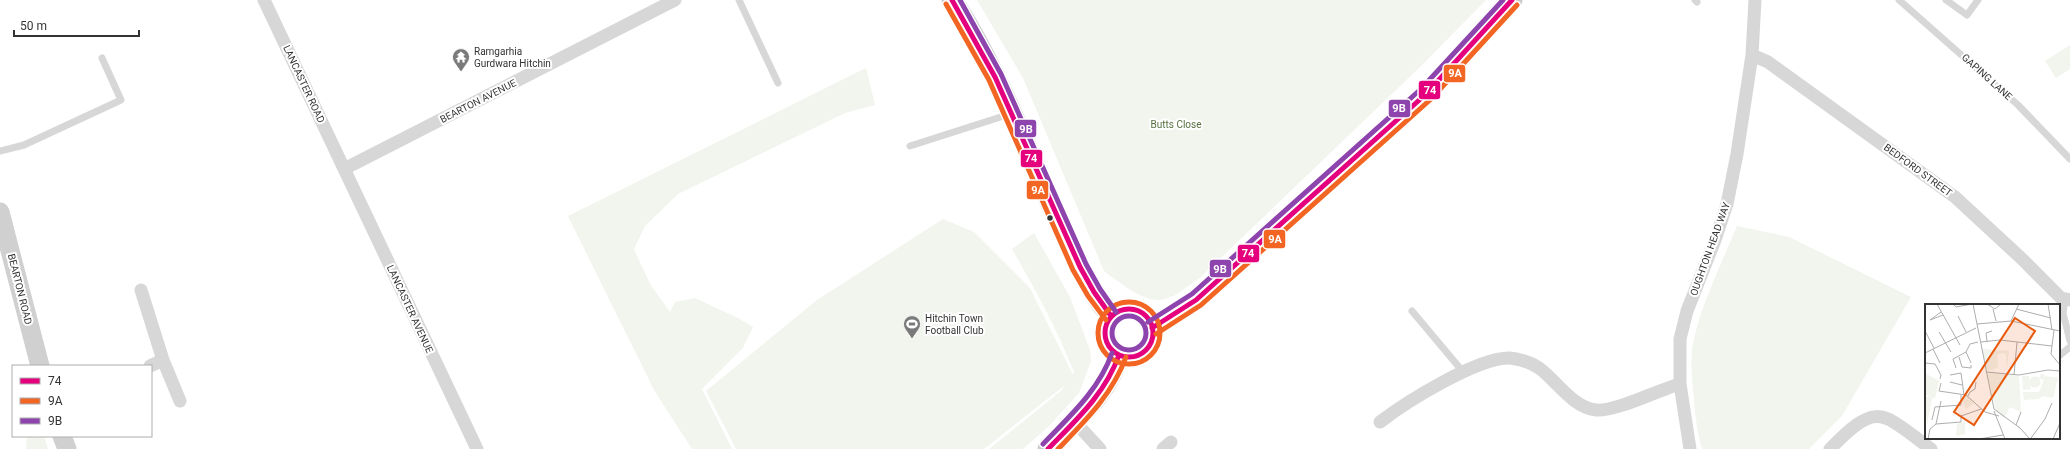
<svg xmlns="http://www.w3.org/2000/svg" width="2070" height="449" viewBox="0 0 2070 449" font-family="Roboto,sans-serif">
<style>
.green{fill:#f1f5ed}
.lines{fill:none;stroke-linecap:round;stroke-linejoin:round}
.lane{stroke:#d7d7d7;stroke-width:7}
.street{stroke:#d7d7d7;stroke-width:13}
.secondary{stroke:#d0d0d0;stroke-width:19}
.primary{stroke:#cacaca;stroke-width:21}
.bus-1-casing{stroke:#fff;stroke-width:8}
.bus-2-casing{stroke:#fff;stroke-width:8}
.bus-3-casing{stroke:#fff;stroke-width:8}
.bus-1{stroke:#e5007d;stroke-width:5}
.bus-2{stroke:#f26522;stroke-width:5}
.bus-3{stroke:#8e44ad;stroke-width:5}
.bus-dot{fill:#333;stroke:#fff;stroke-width:1.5}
.labels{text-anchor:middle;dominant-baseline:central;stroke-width:4;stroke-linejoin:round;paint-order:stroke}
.poi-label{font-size:10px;fill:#333;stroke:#fff;text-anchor:start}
.street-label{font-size:10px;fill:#333;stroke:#fff}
.park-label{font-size:10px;fill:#56703f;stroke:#fff}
.inset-road{fill:none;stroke:#adadad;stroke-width:1}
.view{fill:#e8590c;fill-opacity:0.15;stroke:#e8590c;stroke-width:2}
.inset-edge{fill:none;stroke:#333;stroke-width:2}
.line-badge{stroke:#fff;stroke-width:1.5}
.badge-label{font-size:11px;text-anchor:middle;font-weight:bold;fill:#fff}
</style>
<rect width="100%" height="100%" fill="#fff"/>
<!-- green -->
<path class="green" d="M977,0H1486L1421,66L1201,277L1174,296C1169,296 1165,300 1159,300C1140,300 1119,282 1104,271L1023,78Z
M2070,45V69L2056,78L2045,61Z
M866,68L875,105L845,113L678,194L645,226L634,249L650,284L670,312L675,302L695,298L738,318L753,327L743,348L702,389L732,449H692L654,390L568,216Z
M943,219L974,232L1030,288L1073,375L1074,372C1057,329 1035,289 1012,249L1034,233L1070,297L1090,350L1091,361L1079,393L1049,426L1023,449H989L1062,390L1064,386L984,449H736L706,391L817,300Z
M1737,226L1789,237L1911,297L1842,416L1809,449H1702C1697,432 1695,415 1694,398C1692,381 1690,360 1693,343C1701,304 1722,263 1737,226Z
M27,436H44L48,449H26Z"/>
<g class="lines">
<!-- lane -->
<path class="lane" d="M739,0L778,83
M1695,0L1697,2
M1899,0L2018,105L2070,159
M1946,0L1967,15L1978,0
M910,146L1010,114
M0,151L24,145L121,100L102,58
M2065,300L2063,313L2070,341
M1412,311L1464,373
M2059,356L2070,347"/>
<!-- street -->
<path class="street" d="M264,0L477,449
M1752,55L1768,62L1955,197L2021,258L2061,298L2070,300
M344,169L675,0
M141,290L163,360L180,401
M150,366L163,360
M1074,421L1100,449
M1380,422C1406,402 1478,357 1510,358C1520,359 1530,362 1539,368C1557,381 1572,407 1596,410C1615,412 1658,390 1680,384
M1163,449L1171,442
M1690,449L1680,384V339L1687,311L1715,240L1727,204L1737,154L1752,55L1755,0
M1830,449C1878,400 1881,412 1931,449"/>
<!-- secondary -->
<path class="secondary" d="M0,212L40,366
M62,436L67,449"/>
<!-- primary -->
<path class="primary" d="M952,0C995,65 1023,141 1055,213C1072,249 1085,286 1111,316
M1105 333a24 24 0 1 1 48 0a24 24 0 1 1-48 0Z
M1152,328L1196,300L1426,94L1512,0
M1048,449C1075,420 1108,394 1119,355"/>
<!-- bus-1 casing -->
<g class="bus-1-casing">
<path id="bus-1" d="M952,0L995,77L1080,267L1094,292L1111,316
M1105 333a24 24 0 1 1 48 0a24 24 0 1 1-48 0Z
M1152,328L1196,300L1426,94L1512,0
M1048,449C1076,420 1105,394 1119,355"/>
</g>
<!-- bus-2 casing -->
<g class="bus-2-casing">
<path id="bus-2" d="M946,4L989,80L1073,270L1088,296L1106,320
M1098 333a31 31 0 1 1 62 0a31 31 0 1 1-62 0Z
M1156,334L1201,305L1431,99L1517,5
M1058,449C1085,421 1112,395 1126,357"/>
</g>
<!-- bus-3 casing -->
<g class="bus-3-casing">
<path id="bus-3" d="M960,0L1001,74L1086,264L1100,289L1116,312
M1112 333a17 17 0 1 1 34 0a17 17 0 1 1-34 0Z
M1148,322L1192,294L1421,89L1503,0
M1043,444C1070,416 1099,390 1112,353"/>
</g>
<!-- bus-1 -->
<use href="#bus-1" class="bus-1"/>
<!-- bus-2 -->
<use href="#bus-2" class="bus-2"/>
<!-- bus-3 -->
<use href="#bus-3" class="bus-3"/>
</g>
<!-- icons -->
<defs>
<g id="temple-pin" transform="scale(0.9)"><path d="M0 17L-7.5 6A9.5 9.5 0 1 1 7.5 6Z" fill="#7a7a7a" stroke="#fff"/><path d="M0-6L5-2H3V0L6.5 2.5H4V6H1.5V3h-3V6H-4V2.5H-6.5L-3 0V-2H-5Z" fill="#fff"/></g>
<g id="stadium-pin" transform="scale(0.9)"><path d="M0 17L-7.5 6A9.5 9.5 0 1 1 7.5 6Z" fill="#7a7a7a" stroke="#fff"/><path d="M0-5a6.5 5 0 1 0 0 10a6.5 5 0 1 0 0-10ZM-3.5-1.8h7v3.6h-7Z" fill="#fff"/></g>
</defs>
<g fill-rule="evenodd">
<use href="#temple-pin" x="461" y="57"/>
<use href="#stadium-pin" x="912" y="324"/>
</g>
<!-- markers -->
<circle class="bus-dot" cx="1050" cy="218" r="3.5"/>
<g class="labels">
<!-- poi labels -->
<g class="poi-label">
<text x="474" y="51">Ramgarhia<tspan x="474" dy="12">Gurdwara Hitchin</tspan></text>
<text x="925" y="318">Hitchin Town<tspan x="925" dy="12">Football Club</tspan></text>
</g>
<!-- street labels -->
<g class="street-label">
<text transform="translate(1987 77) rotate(42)">GAPING LANE</text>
<text transform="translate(304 84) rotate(65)">LANCASTER ROAD</text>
<text transform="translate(478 101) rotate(-27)">BEARTON AVENUE</text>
<text transform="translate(1918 170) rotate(36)">BEDFORD STREET</text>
<text transform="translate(1710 249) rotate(-70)">OUGHTON HEAD WAY</text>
<text transform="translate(20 289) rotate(76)">BEARTON ROAD</text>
<text transform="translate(410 309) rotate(65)">LANCASTER AVENUE</text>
</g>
<!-- park labels -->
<g class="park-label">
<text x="1176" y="124">Butts Close</text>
</g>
</g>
<!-- overview -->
<g transform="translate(1925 304)">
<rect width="135" height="135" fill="#fff"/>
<path d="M57,45L84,47L82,65L81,50L77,49L72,51L73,64L68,65L69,67L62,66ZM0,69L14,77L10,94H7L2,121L0,93H5L0,91ZM65,69L94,72L96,108L85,103L79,114L71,107L63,71ZM116,70L120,71L118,76L120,72L133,74L128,94L118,92L114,95L99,96L98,88H114L119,76L114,74ZM97,72H104L106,85L98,86ZM104.5 78a5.5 5.5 0 1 1 11 0a5.5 5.5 0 1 1-11 0ZM40,91L49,99L41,105L36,95ZM40,117V130L31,132L32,120Z" fill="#f1f5ed"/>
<path class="inset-road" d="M12,0L35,41M28,0L31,3L47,0M48,0L69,105L95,124L105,135M62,0L70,5L76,0M123,0L127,26M68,5L71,17M91,5L126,14M16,8L5,16L18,11M33,12L41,28M86,17L94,0M52,20L86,17L135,27M0,27L9,44M14,28L26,48M62,37L61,29L67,27M56,38L75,36L127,42M8,45L15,59M41,48L46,59M0,49L51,24M126,50L129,26M126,50L135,61M34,53L37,63L46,64V61M0,59L10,60L16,71L15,75M31,64L28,55L41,48L45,40L53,38M61,68L94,71L123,66L135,67M25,71L36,69L39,91M89,71L92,38M25,78L37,81M16,79L14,87L41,91L60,108L74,112M43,92L45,88L50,85L51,78M69,107L80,135M7,116L10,103L36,101V91M11,120L36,118V112L56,105M91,121L96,108M106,134L120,115L127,99M3,135L5,125L11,120L16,97M54,135L78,131M128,135L135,119"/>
<path class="view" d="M90,14L110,27L49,121L29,108Z"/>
<rect width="135" height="135" class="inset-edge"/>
</g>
<g class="line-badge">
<rect x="1443" y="64" width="23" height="19" rx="4" fill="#f26522"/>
<rect x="1418" y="80" width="23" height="20" rx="4" fill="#e5007d"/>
<rect x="1388" y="99" width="23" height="19" rx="4" fill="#8e44ad"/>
<rect x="1014" y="119" width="23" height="19" rx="4" fill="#8e44ad"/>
<rect x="1020" y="149" width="23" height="19" rx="4" fill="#e5007d"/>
<rect x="1026" y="180" width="23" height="20" rx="4" fill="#f26522"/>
<rect x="1263" y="229" width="23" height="20" rx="4" fill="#f26522"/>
<rect x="1237" y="244" width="23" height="19" rx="4" fill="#e5007d"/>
<rect x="1209" y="259" width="23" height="19" rx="4" fill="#8e44ad"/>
</g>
<g class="badge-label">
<text x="1455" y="77">9A</text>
<text x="1430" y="94">74</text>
<text x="1399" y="112">9B</text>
<text x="1026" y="133">9B</text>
<text x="1031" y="162">74</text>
<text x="1038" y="194">9A</text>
<text x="1275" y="243">9A</text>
<text x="1248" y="257">74</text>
<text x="1220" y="273">9B</text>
</g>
<!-- legend -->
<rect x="12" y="365" width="140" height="72" fill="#ffffff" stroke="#adadad"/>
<rect x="20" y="378" width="20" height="6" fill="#e5007d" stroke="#adadad"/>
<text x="48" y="385" font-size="12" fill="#333333">74</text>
<rect x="20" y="398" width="20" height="6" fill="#f26522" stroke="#adadad"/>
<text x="48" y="405" font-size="12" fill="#333333">9A</text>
<rect x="20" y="418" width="20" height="6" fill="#8e44ad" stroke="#adadad"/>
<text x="48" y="425" font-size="12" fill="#333333">9B</text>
<!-- scale -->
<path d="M14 30v6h125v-6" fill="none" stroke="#333333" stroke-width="2"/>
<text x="20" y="30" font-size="12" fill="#333333" stroke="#ffffff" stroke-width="3" paint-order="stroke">50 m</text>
</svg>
